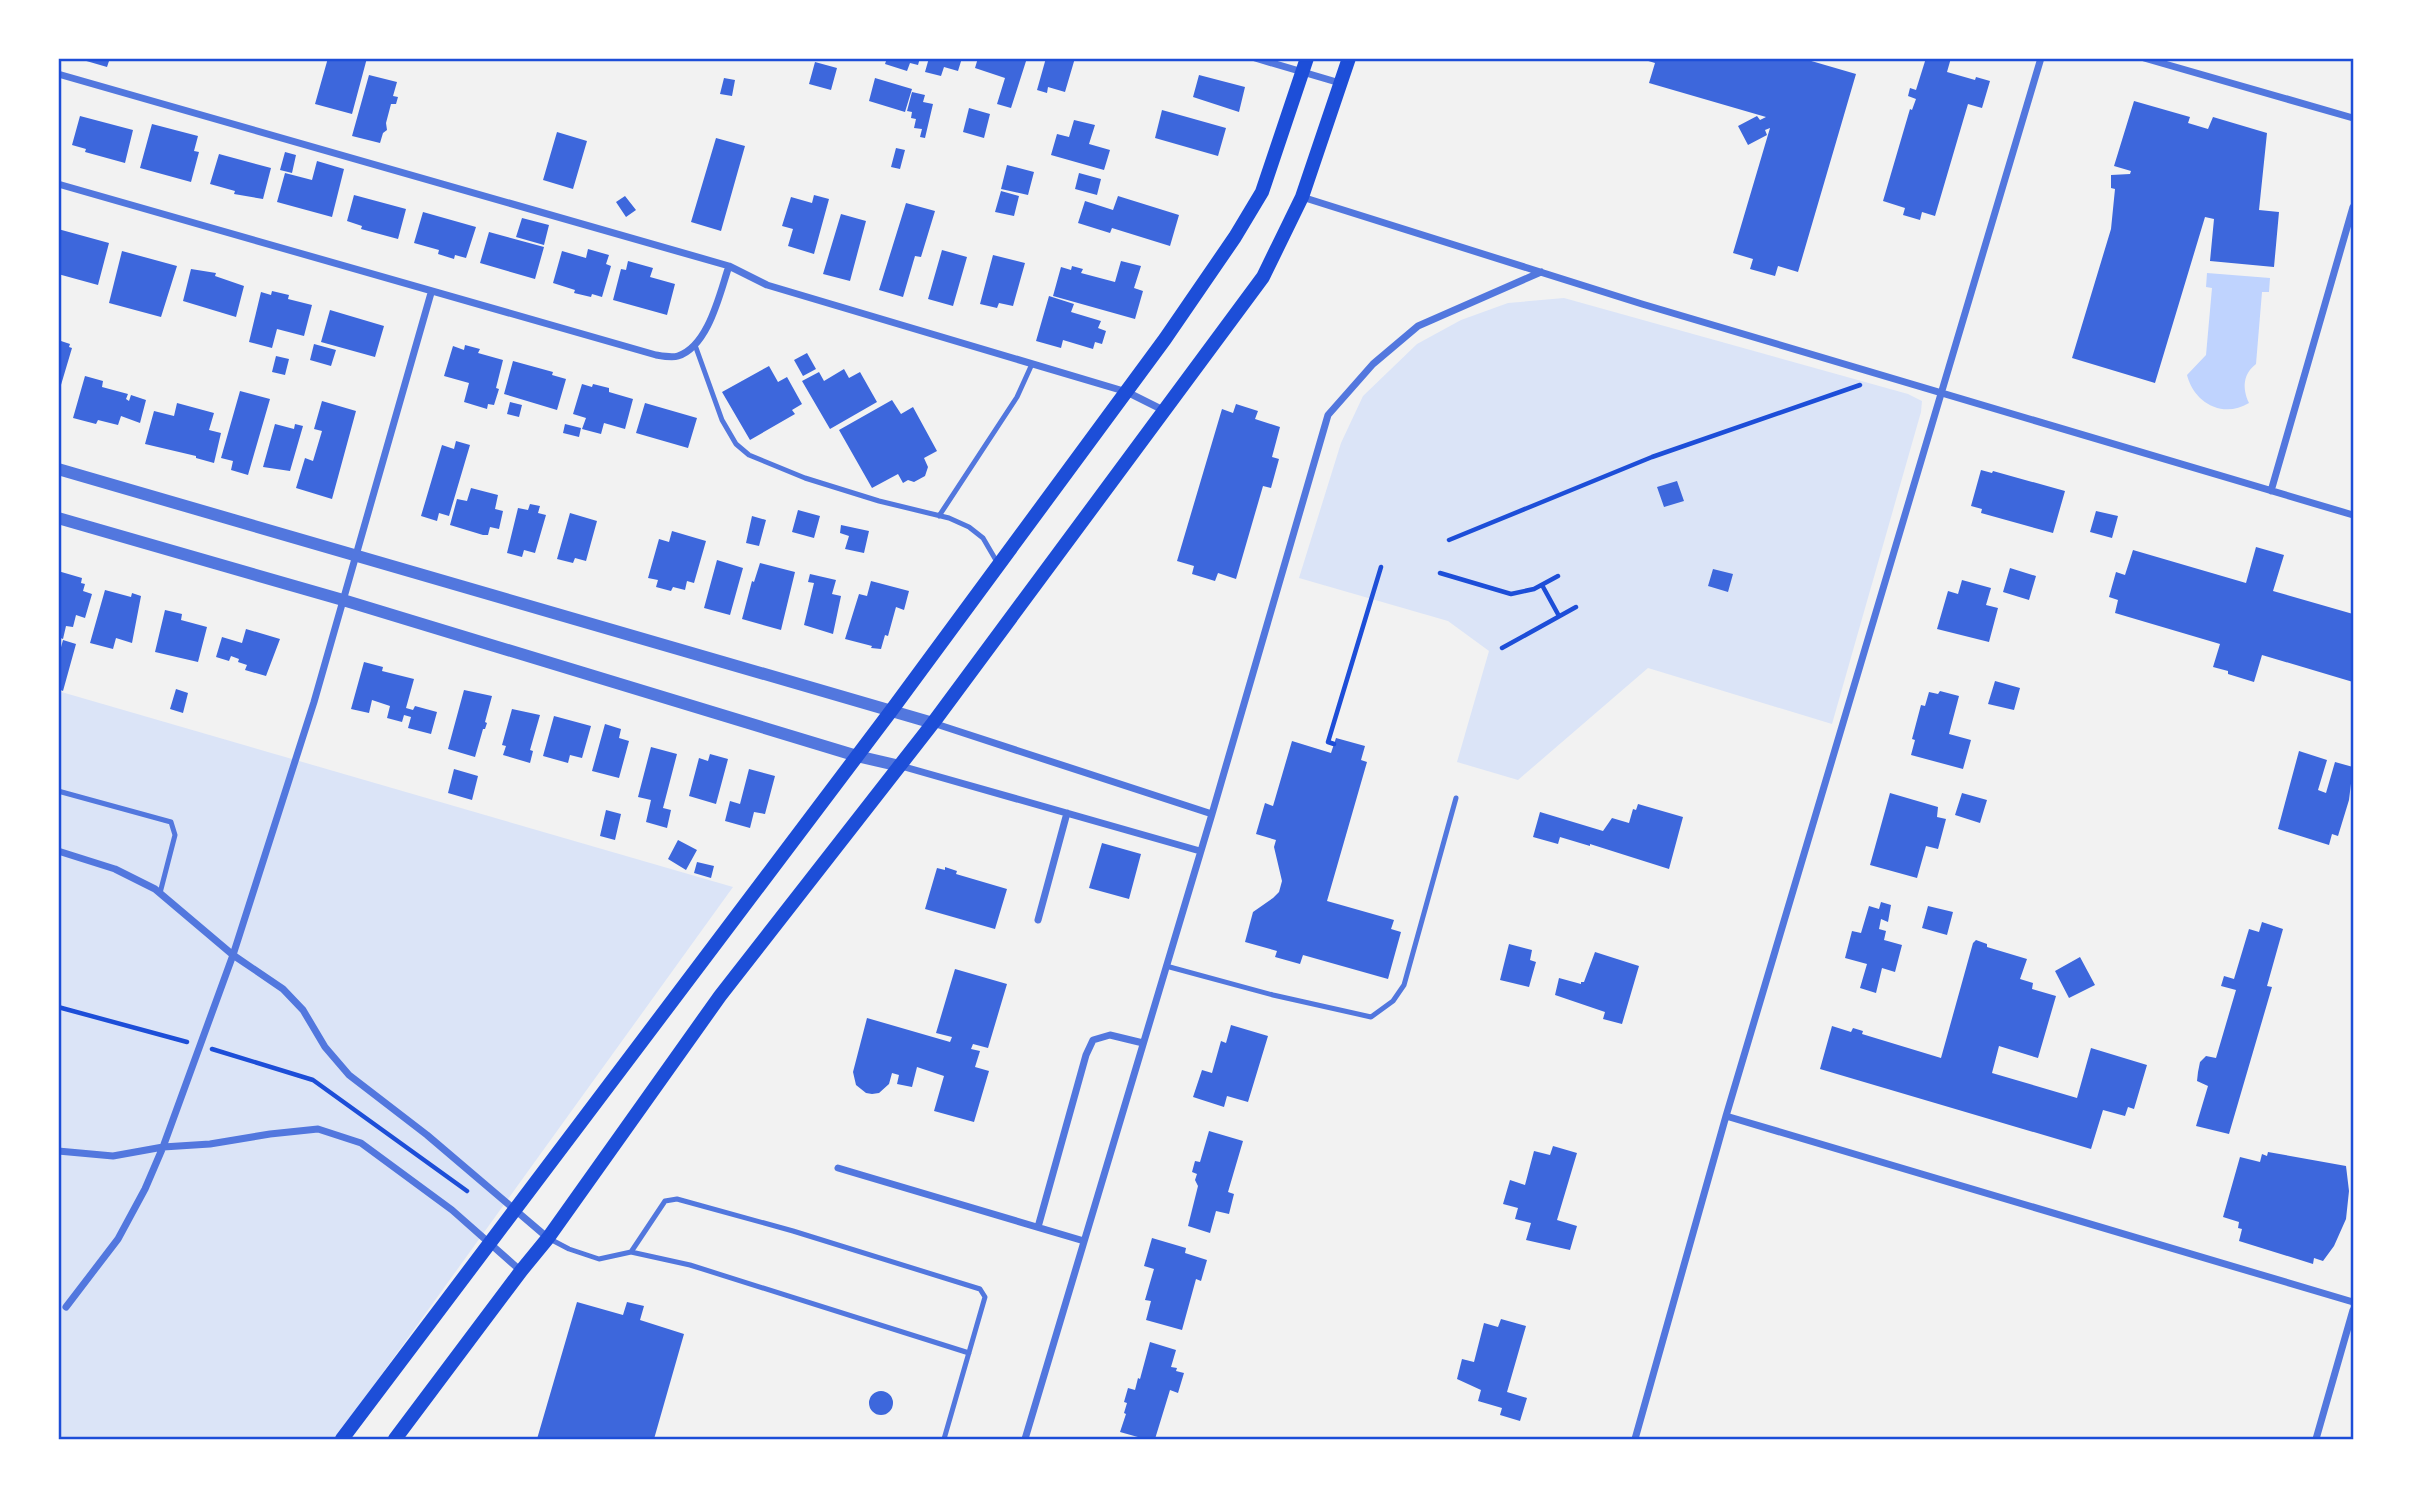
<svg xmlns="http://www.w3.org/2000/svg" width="2411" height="1497" viewBox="0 0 2411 1497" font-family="'Space Grotesk',sans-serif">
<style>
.green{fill:#dbe4f7}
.water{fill:#bfd3fe}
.building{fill:#3d67dc}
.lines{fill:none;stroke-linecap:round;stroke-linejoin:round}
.path{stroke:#1d4ed8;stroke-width:4.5}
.service{stroke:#5277de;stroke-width:5}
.minor{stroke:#5277de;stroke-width:7}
.tertiary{stroke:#5277de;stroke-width:12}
.secondary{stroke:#1d4ed8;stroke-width:14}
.neatline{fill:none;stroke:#1d4ed8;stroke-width:2.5}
</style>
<rect width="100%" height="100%" fill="#f2f2f2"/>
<!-- green -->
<path class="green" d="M1564,298L1908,394L1922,401L1921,412L1832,724L1648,668L1518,780L1457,762L1489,651L1448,621L1299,578L1341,443L1363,396L1417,344L1461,320L1508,303Z
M58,691L733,887L335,1439H58Z"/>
<!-- water -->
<path class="water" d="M2207,273L2270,278L2269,292H2262L2256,364C2243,374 2242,388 2249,403C2223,419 2194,403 2187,375L2206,355L2212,288L2206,287Z"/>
<!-- building -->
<path class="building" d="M76,58H110L107,67Z
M328,58H367L352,114L315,104Z
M887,58H920L918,65L910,63L907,71L885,64Z
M929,58H962L958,71L944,67L941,76L925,72Z
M978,58H1027L1011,108L997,104L1005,78L975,68Z
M1046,58H1075L1065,92L1048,87L1047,93L1037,90Z
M1645,58H1801L1856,74L1798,272L1778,266L1775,276L1750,269L1753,259L1733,253L1770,128L1765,130L1767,135L1748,145L1738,126L1757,116L1760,120L1766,117L1649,83L1655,63L1645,60Z
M1926,58H1951L1947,72L1975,80L1976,77L1990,81L1982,108L1968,104L1935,216L1922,212L1920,220L1903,215L1905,208L1883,201L1910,109L1912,110L1916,99L1908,96L1910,88L1916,90Z
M815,62L837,68L831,90L809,84Z
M369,75L397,82L393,96L398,97L396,104H391L386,123L387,130L383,133L380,143L352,136Z
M1199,75L1245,87L1239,112L1193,97Z
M724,78L735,80L732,96L720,94Z
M875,78L912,89L905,112L869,101Z
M912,92L925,95L923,102L933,104L925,138L920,137L922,129L914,128L916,119L911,118L912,112L907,111Z
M2134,101L2190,117L2188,123L2208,129L2213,117L2267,133L2259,210L2279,212L2274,267L2210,261L2214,219L2205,217L2155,383L2072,358L2111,229L2115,189L2111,188V175L2130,174L2131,171L2114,166Z
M969,108L990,114L984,138L963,132Z
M1162,110L1226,128L1218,156L1155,138Z
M80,116L133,130L125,163L85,152L86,149L72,145Z
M1074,120L1095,125L1089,144L1110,150L1104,170L1051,155L1057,134L1069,137Z
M152,124L198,136L194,151L199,152L191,182L140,168Z
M557,132L587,141L573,189L543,180Z
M716,138L745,146L721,231L691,222Z
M896,148L905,150L900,169L891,167Z
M285,152L296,155L292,173L280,170Z
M219,154L271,168L263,199L234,194L235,191L210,184Z
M317,161L344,169L332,217L277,202L285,173L312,180Z
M1007,165L1034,172L1028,195L1001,189Z
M1079,173L1101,179L1097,195L1075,189Z
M1001,191L1019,196L1014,216L995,212Z
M354,195L406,209L398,239L361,229L362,226L347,221Z
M814,195L829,199L814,254L788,246L793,229L782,226L791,197L812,203Z
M625,196L636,210L626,217L616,202Z
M1118,196L1179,215L1170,246L1112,228L1110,233L1078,223L1085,201L1113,210Z
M906,203L935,211L921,257L915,256L903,297L879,290Z
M423,212L476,227L466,258L455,255L454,259L438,254L439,250L414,243Z
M841,214L866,221L850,281L823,274Z
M522,218L549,225L544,245L516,237Z
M58,229L109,243L98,285L58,274Z
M489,232L544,247L535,279L480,263Z
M588,249L609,255L606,264L611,266L602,297L592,294L591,297L574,293L575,290L553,283L562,251L586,258Z
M942,250L967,257L953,306L928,299Z
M122,251L177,266L161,317L109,303Z
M993,255L1025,263L1013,306L999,303L997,308L980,304Z
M628,261L653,268L650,277L675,284L667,315L613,300L621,269L626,270Z
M1121,261L1141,266L1134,288L1143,291L1135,319L1053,296L1061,267L1071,270L1072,266L1083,269L1081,273L1115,282Z
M191,269L216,273L215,276L244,286L236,317L183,301Z
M272,291L289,295L288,299L312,305L304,336L277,329L272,348L249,342L261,292L271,295Z
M1049,296L1074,304L1071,312L1101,321L1098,328L1106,331L1102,344L1095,342L1093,349L1063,340L1061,348L1036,341Z
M330,310L384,326L375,357L321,342Z
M58,340L70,344L69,347L72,348L58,395Z
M314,344L336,350L331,366L310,360Z
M465,345L480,349L478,353L503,360L496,388L499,389L494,405L488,404L487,409L464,402L469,383L444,376L453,346L464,350Z
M807,353L816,369L803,376L794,360Z
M276,356L289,359L285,375L272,372Z
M513,361L553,372L552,375L566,379L557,410L504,394Z
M769,366L778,382L787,377L802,404L792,410L795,414L750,440L722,392Z
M844,369L849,378L860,372L877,402L830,429L802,381L819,372L824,381Z
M85,376L103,381L102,387L128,394L126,399L129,401L131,395L146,400L140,423L121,416L118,425L98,420L96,424L73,418Z
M582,384L592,387L593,384L609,388V392L633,399L625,429L604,423L601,434L582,429L586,418L573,414Z
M240,391L270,399L248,475L231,470L233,461L221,458Z
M892,400L901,414L913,407L937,451L924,458L928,467L925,476L914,482L908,480L903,483L898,474L872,488L839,430Z
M322,401L356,411L332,499L296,488L305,458L313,461L322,431L314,429Z
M510,402L522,405L519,417L507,414Z
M177,403L214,413L209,430L221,433L214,463L196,458V456L145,444L154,411L174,416Z
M645,403L697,418L688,448L636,433Z
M1236,404L1258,411L1255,419L1280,427L1272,457L1279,459L1271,488L1263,486L1236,579L1218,573L1215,581L1192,574L1194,566L1177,561L1222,409L1233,413Z
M275,424L294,429L295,424L303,426L290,471L263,467Z
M565,424L581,428L579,437L563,433Z
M456,441L470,445L449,516L439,513L437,521L421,516L442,445L454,449Z
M1981,470L1992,473L1993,471L2065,491L2053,533L1981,513L1982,509L1971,506Z
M1677,481L1684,501L1664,507L1657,487Z
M471,488L498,495L495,509L503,511L499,529L490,527L488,535H483L450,525L457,499L467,501Z
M530,504L540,506L538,513L546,515L535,553L524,550L522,557L507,553L518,508L528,510Z
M798,510L820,516L814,538L792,532Z
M2096,511L2118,516L2112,538L2090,532Z
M570,513L597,521L586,561L575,558L573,563L557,559Z
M752,516L766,520L759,546L746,543Z
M841,525L869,531L864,553L845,549L849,536L840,533Z
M672,531L706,541L694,583L687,581L685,590L673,587L671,591L656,587L658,580L648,578L659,539L669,542Z
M2256,547L2284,555L2273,591L2353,614V682L2262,655L2254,682L2228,674V671L2213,667L2220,644L2115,613L2118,600L2109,597L2116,572L2125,575L2133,550L2246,583Z
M717,560L743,568L730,615L704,608Z
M760,563L795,572L781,630L742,619L752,581L754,582Z
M2010,568L2036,576L2029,600L2003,592Z
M1713,569L1733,574L1728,592L1708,586Z
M58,571L82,578L81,583L85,584L83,591L92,594L85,618L76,615L73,627L66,626L63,639L58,637Z
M810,574L836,580L832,594L841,596L833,634L804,625L814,583L808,582Z
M1962,580L1991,588L1986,605L1998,608L1989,642L1937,629L1948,591L1958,594Z
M871,581L909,591L904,610L896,607L888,636L885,635L881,649L871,648L872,646L845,639L859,594L867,596Z
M105,590L131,597L132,593L141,596L132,643L116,638L113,649L90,643Z
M165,610L182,614L181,620L207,627L198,662L155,652Z
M246,629L280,639L266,676L245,670L247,665L238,662L239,659L231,656L229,661L216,657L222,637L242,643Z
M63,640L76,644L63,691L58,689V658Z
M364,662L383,667L382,671L414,679L406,708L413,710L415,706L437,712L431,734L408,728L411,717L404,715L402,722L387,718L390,706L372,700L369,713L351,709Z
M1995,681L2020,688L2014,710L1988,704Z
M176,689L188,693L183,713L170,709Z
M464,690L492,696L485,722L487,723L485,729H483L475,757L448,749Z
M1940,691L1959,696L1949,734L1971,740L1963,769L1911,755L1915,740L1912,739L1921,705L1925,706L1929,692L1938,694Z
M512,709L540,715L530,750L533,751L530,763L503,755L506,746L502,745Z
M554,716L591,726L582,758L570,755L568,763L543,756Z
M605,724L621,729L619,738L629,741L619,778L592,771Z
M1336,738L1365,746L1361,760L1367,762L1327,901L1394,920L1391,929L1401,932L1388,979L1303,955L1300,964L1275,957L1277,951L1245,942L1253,912L1273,898L1279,892L1282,881L1274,847L1276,840L1256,834L1265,803L1273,806L1292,741L1331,753Z
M651,747L677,754L663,808L671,810L667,828L646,822L651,800L638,797Z
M2299,751L2327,760L2318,790L2326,793L2335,762L2353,767L2349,800L2338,836L2332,834L2329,845L2278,829Z
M710,754L728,759L716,804L689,796L699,758L708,761Z
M454,769L478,776L472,800L448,793Z
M749,769L775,776L765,814L754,812L750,828L725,821L730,801L740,804Z
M1890,793L1938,807L1937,817L1946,819L1938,849L1926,846L1917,878L1870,865Z
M1962,793L1987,800L1980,823L1955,815Z
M1638,804L1683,817L1669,869L1590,844V846L1560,837L1558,844L1533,837L1540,812L1603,831L1612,818L1629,823L1633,809L1636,810Z
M606,810L621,814L615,840L600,836Z
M678,840L697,850L686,870L668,859Z
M1102,843L1141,854L1129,899L1089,888Z
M697,862L714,866L711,878L694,873Z
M945,867L957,871L956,874L1007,889L995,929L925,909L937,868L945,870Z
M1881,902L1891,905L1888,922L1881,919L1879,929L1886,931L1884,940L1902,945L1895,972L1882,968L1876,993L1860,988L1867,964L1845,958L1852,931L1861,933L1869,906L1879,909Z
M1928,906L1953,912L1947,935L1922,928Z
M2262,922L2283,929L2267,986L2272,987L2229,1134L2196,1126L2208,1086L2197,1081L2198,1072L2200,1062L2206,1056L2216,1058L2236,990L2221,986L2224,976L2234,979L2249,929L2259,932Z
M1976,940L1987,944V947L2027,959L2020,979L2033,983L2032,989L2056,996L2038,1058L1999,1046L1992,1073L2077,1098L2091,1048L2147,1065L2134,1109L2128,1107L2125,1116L2103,1110L2091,1149L1820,1069L1832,1026L1851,1032L1853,1028L1863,1031L1862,1034L1941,1058L1973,943Z
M1509,944L1532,950L1530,960L1536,962L1529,987L1500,980Z
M1595,952L1639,966L1622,1024L1603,1019L1605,1012L1555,995L1559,978L1581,984V982H1584Z
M2080,957L2095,985L2069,998L2055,971Z
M955,969L1007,984L988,1048L973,1044L971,1049L980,1051L975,1067L989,1071L974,1122L934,1111L944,1076L917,1067L912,1087L897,1084L899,1075L892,1073L889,1084L879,1093L872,1094L866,1093L856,1085L853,1072L867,1018L950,1042L952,1037L936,1033Z
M1231,1025L1268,1036L1248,1102L1227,1096L1224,1107L1193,1097L1202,1070L1212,1073L1221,1041L1226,1043Z
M1209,1131L1243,1141L1228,1192L1234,1194L1229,1214L1216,1211L1210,1233L1188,1226L1198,1186L1195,1180L1197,1174L1192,1172L1195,1161L1200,1162Z
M1553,1146L1577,1153L1557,1220L1577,1226L1570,1250L1526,1240L1531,1223L1515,1219L1518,1208L1503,1204L1510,1180L1525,1185L1534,1151L1550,1155Z
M2268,1152L2346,1166L2349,1191L2346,1219L2334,1246L2323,1261L2314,1258L2313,1264L2239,1241L2242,1229L2238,1228L2239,1222L2223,1217L2240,1157L2260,1162L2262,1154L2267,1156Z
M1152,1238L1186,1248L1185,1253L1207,1260L1201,1281L1196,1279L1182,1330L1146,1320L1151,1301L1145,1300L1154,1269L1144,1266Z
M577,1302L623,1315L627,1302L644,1306L640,1320L684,1334L654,1439H537Z
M1501,1319L1526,1326L1507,1392L1527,1398L1520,1421L1500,1415L1502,1408L1478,1401L1481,1390L1457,1379L1462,1359L1474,1362L1484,1323L1498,1327Z
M1150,1342L1176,1350L1171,1367L1177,1368L1176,1371L1184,1373L1178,1393L1170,1390L1155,1439H1145L1120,1432L1126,1414L1124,1413L1127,1403L1124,1402L1128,1388L1135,1390L1138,1378L1140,1379Z
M869 1403a12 12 0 1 1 24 0a12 12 0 1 1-24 0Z"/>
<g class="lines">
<!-- path -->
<path class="path" d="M1449,540L1652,457L1860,385
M1440,573L1511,594L1534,589L1558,576
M1542,585L1559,616
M1502,648L1576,607
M1334,744L1328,742L1381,567
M58,1007L187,1042
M212,1049L313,1080L467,1191"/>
<!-- service -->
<path class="service" d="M695,345L722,420L736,444L749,455L805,478L879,501L949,518L969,527L983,538L997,562
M939,516L1017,397L1032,364
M58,791L171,822L175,835L160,893
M1166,966L1273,995L1371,1017L1393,1001L1404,985L1456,798
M548,1238L569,1249L599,1259L631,1252L690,1265L969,1353
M631,1252L665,1201L677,1199L793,1231L980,1289L985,1297L944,1439"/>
<!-- minor -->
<path class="minor" d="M1255,58L1340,83
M2144,58L2353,118
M58,74L729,266L767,285L1127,392L1165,411
M58,184L656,355C662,356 672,358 678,356C709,346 720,292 729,266
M1302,197L1642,304L2353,515
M2271,491L2353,207
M933,723L1212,814
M901,766L1200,851
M58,851L115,869L155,889L233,955L283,989L303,1010L325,1047L349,1075L427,1135L548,1238
M1038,920L1067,813
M1726,1116L2353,1302
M58,1151L113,1156L163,1147L210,1144L270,1134L318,1129L361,1143L452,1210L521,1271
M838,1168L1084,1241
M1038,1227L1086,1055L1093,1040L1110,1035L1143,1043
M66,1307L118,1239L145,1189L163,1147L233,955L314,702L431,293
M1025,1439L1212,814L1328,415L1373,364L1418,326L1541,272
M1635,1439L1726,1116L2041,58
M2316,1439L2353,1310"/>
<!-- tertiary -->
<path class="tertiary" d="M58,469L933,723
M58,518L343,600L857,756L900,766"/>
<!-- secondary -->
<path class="secondary" d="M342,1439L891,711L1165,339L1235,237L1262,192L1307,58
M395,1439L521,1271L548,1238L720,996L933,723L1263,277L1302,197L1349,58"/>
</g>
<!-- border -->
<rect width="2411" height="1497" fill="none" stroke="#ffffff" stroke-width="119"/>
<rect x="60" y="60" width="2292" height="1378" class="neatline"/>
</svg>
